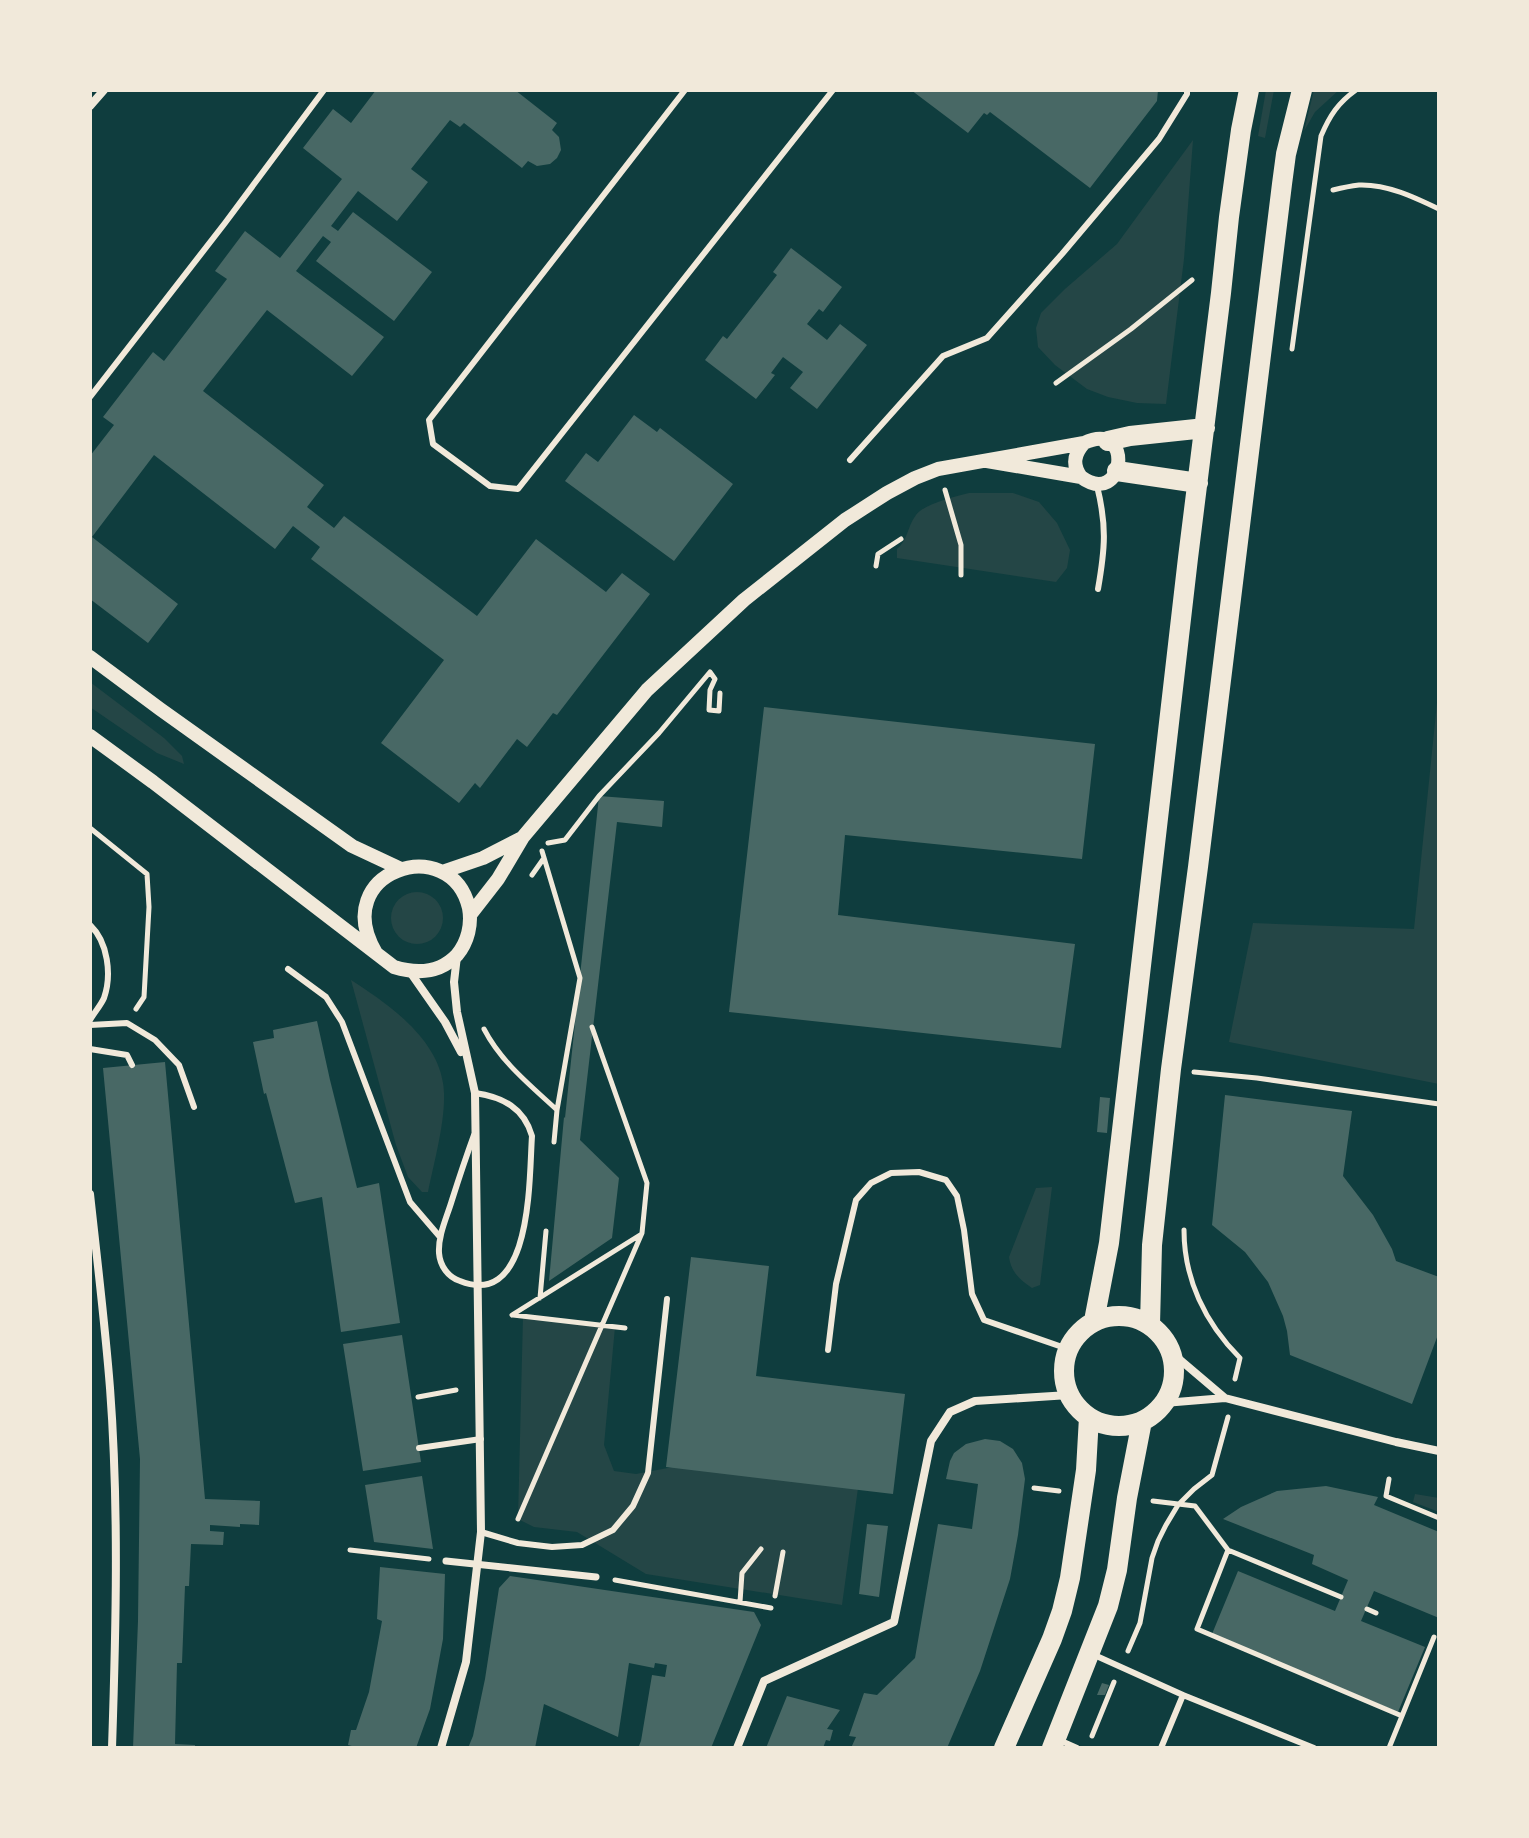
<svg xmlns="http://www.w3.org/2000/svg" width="1529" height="1838" viewBox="0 0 1529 1838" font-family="'Playfair Display',serif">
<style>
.green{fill:#244646}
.building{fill:#486865}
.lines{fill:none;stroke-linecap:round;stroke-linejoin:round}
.path{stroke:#f1e9da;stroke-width:5}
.service{stroke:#f1e9da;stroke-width:6}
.pedestrian{stroke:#f1e9da;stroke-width:7}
.minor{stroke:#f1e9da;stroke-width:8}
.tertiary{stroke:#f1e9da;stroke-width:14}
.primary{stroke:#f1e9da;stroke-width:20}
</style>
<rect width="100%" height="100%" fill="#0f3d3e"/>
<!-- green -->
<path class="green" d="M1266,90H1274L1265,138L1258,136Z
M1314,90H1339L1315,112L1304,131Z
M1193,140L1184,259L1166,404L1137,403L1108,397L1087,389L1055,365L1038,347L1036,328L1041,313L1065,289L1117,244Z
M969,493H1013L1039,502L1057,523L1070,550L1067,568L1056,582L897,558V549C908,540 907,527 916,515C925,503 955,497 969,493Z
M90,682L164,738L182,756L184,764L157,753L90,707Z
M1439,683V1084L1229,1042L1253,923L1414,929Z
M391 918a26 26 0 1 1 52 0a26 26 0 1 1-52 0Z
M351,980C387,1003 436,1037 443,1083C448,1113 434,1162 428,1192H422L408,1177L396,1145Z
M1052,1187L1040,1285L1032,1288C1020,1280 1011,1272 1009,1257L1036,1188Z
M523,1316L615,1327L604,1445L614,1471L636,1474L673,1467L858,1488L842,1605L646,1574L577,1532L534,1527L518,1519Z
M1415,1494L1439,1498V1512L1413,1502Z"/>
<!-- building -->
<path class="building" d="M376,90H515L557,123L552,130L559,137L561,150L557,158L550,164L537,166L528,161L522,168L464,123L460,127L450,120L411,169L428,182L397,221L358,191L331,226L338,231L353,212L432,272L394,321L316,261L331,242L323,236L296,271L384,337L352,376L267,310L203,391L324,485L307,507L334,528L344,516L477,616L536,539L606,592L622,573L650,594L557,715L553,713L527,747L517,739L480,788L475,783L459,803L381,743L444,660L311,559L320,547L293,526L275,549L154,455L92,537L178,604L148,643L90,599V456L114,425L103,417L153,352L164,361L227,279L215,271L245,231L280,258L342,179L303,148L333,109L351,123Z
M911,90H1158L1157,101L1090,188L990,112L987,115L984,113L968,133Z
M791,248L842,287L823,312L819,309L807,324L827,340L840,324L867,345L817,409L790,388L803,372L783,357L771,373L775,375L756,399L705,360L723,336L727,339L777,275L773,272Z
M634,415L657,432L660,428L733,484L674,561L565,481L586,453L598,462Z
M764,707L1095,744L1082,859L845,835L838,915L1075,944L1061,1048L729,1012Z
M599,796L664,801L662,827L617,822L580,1140L619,1178L612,1238L549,1281L564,1117L565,1118Z
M317,1021L330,1080L357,1188L379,1183L400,1323L341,1332L322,1197L295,1203L266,1093L264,1094L253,1042L274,1038L273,1030Z
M165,1062L205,1499L260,1501L259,1525L240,1524V1527L210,1525V1531L224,1532L223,1545L191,1544L189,1586H185L182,1663H177L175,1744L195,1745V1748H133L138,1621L140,1459L103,1068Z
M1225,1095L1352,1111L1343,1176L1373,1215L1392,1249L1396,1261L1439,1277V1332L1412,1404L1290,1355L1287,1331L1283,1316L1268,1282L1245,1252L1212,1225Z
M1100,1097L1110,1098L1107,1133L1097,1132Z
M691,1257L769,1266L756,1376L905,1394L893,1494L666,1467Z
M402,1335L421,1462L363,1471L343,1344Z
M985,1439L1000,1441L1013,1449L1022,1463L1025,1479L1018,1535L1010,1579L980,1671L947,1748H851L856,1737L849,1736L864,1693L877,1695L915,1658L938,1524L972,1529L978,1484L946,1479L950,1461L954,1453L966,1444Z
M422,1476L433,1549L374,1542L365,1485Z
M1326,1486L1378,1497L1374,1505L1439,1532V1618L1374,1591L1361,1621L1425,1647L1398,1712L1212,1634L1238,1571L1335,1611L1348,1580L1312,1564L1314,1555L1223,1519L1241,1507L1277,1491Z
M867,1524L888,1526L879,1597L859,1594Z
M380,1567L445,1574L443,1639L430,1709L416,1748H359L348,1745L351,1730H356L369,1692L382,1621L377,1619Z
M510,1576L754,1612L761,1625L711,1748H638L641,1741L652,1675L665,1677L667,1665L655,1663L654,1668L629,1663L618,1737L544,1704L535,1748H468L473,1736L485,1679L499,1588Z
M1102,1683L1109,1685L1105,1695H1097Z
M787,1696L840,1710L827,1729L833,1730L830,1741L826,1740L823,1748H766Z"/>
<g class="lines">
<!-- path -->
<path class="path" d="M1333,190C1341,188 1350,186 1359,185C1387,184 1414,197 1439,209
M1292,349L1321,136C1330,115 1338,103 1356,90
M1056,383L1131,329L1192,280
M945,490L961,545V575
M876,566L878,554L901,539
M90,828L147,874L149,907L144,997L136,1009
M548,843L565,840L599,796L659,733L710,672L715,679L710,690L709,710L719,711L720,693
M542,851L580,978L557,1110
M532,875L544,858
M484,1029C501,1062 530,1085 557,1110L554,1142
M1194,1072L1257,1078L1439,1104
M1184,1230C1184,1279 1205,1323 1240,1358L1235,1379
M540,1298L546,1231
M512,1315L640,1235
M513,1315L625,1328
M418,1397L456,1390
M1389,1479L1386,1496L1439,1518
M1034,1488L1059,1491
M1153,1501L1195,1506L1228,1550L1197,1629L1402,1716L1389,1748
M518,1519L642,1233L647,1183L592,1027
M350,1550L429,1559
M1228,1550L1341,1597
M615,1580L771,1608
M775,1596L783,1552
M740,1602L742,1573L761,1549
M1367,1609L1376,1613
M1128,1651L1140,1623L1152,1558L1158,1541L1166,1525L1178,1505L1194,1489L1212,1475L1228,1417
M1402,1716L1434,1637
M1092,1736L1114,1682"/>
<!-- service -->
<path class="service" d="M685,90L429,420L433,444L490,486L518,489L833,90
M90,397L225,223L324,90
M850,460L943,356L987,338L1062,254L1159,139L1187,94V90
M1097,486C1107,526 1105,549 1098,589
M90,925C108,942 112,975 104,998C101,1005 94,1013 90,1020
M288,969L326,997L342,1022L410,1202L440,1237
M90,1025L127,1023L155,1040L179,1065L194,1107
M90,1049L127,1055L132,1065
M474,1135C466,1157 459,1178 452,1200C447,1217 438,1235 439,1253C440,1266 448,1277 460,1281C533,1310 529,1177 532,1136C524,1108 503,1097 475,1093
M828,1350L836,1284L856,1200L871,1183L891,1173L919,1172L946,1180L957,1196L964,1230L972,1294L984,1320L1068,1349
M419,1448L481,1439
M481,1532L518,1543L552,1547L582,1545L613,1530L633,1506L648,1473L667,1299
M1092,1654L1183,1695
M1059,1740L1077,1748
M1161,1748L1183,1695L1314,1748"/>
<!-- pedestrian -->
<path class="pedestrian" d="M446,1561L596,1577"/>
<!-- minor -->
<path class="minor" d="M90,106L104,90
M410,972L445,1022L461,1052
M90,1194C97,1259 105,1324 110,1388C119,1508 116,1628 112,1748
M1172,1353L1225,1398
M1164,1403L1225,1398L1396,1442L1439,1451
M441,1748L466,1662L481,1532L475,1093L457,1012L454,982L457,956
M737,1748L764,1681L894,1622L931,1441L950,1412L975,1401L1069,1395"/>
<!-- tertiary -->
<path class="tertiary" d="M1081,477C1072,465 1074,454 1084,443
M90,657L160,709L352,846L399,868
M90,736L153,782L394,967C417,974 440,973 457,955C468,942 472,924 469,908C451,831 327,871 376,953
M442,872L483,858L522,838
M470,915L498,879L523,837L647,690L744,600L845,520L887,493L915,478L938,469L1084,443C1135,419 1125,509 1081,477L987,461"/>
<!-- primary -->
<path class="primary" d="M1108,441L1130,436L1205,428
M1117,471L1198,483
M1064 1371a55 55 0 1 1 110 0a55 55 0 1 1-110 0Z
M1094,1321L1109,1243L1188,558L1221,293L1229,217L1241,130L1249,90
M1150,1325L1152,1245L1171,1069L1198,867L1282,184L1286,154L1302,90
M1004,1748L1052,1639L1062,1611L1070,1578L1086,1470L1089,1417
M1052,1748L1108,1606L1117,1570L1127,1498L1142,1421"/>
</g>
<!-- border -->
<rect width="1529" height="1838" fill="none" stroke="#f1e9da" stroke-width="184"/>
</svg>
